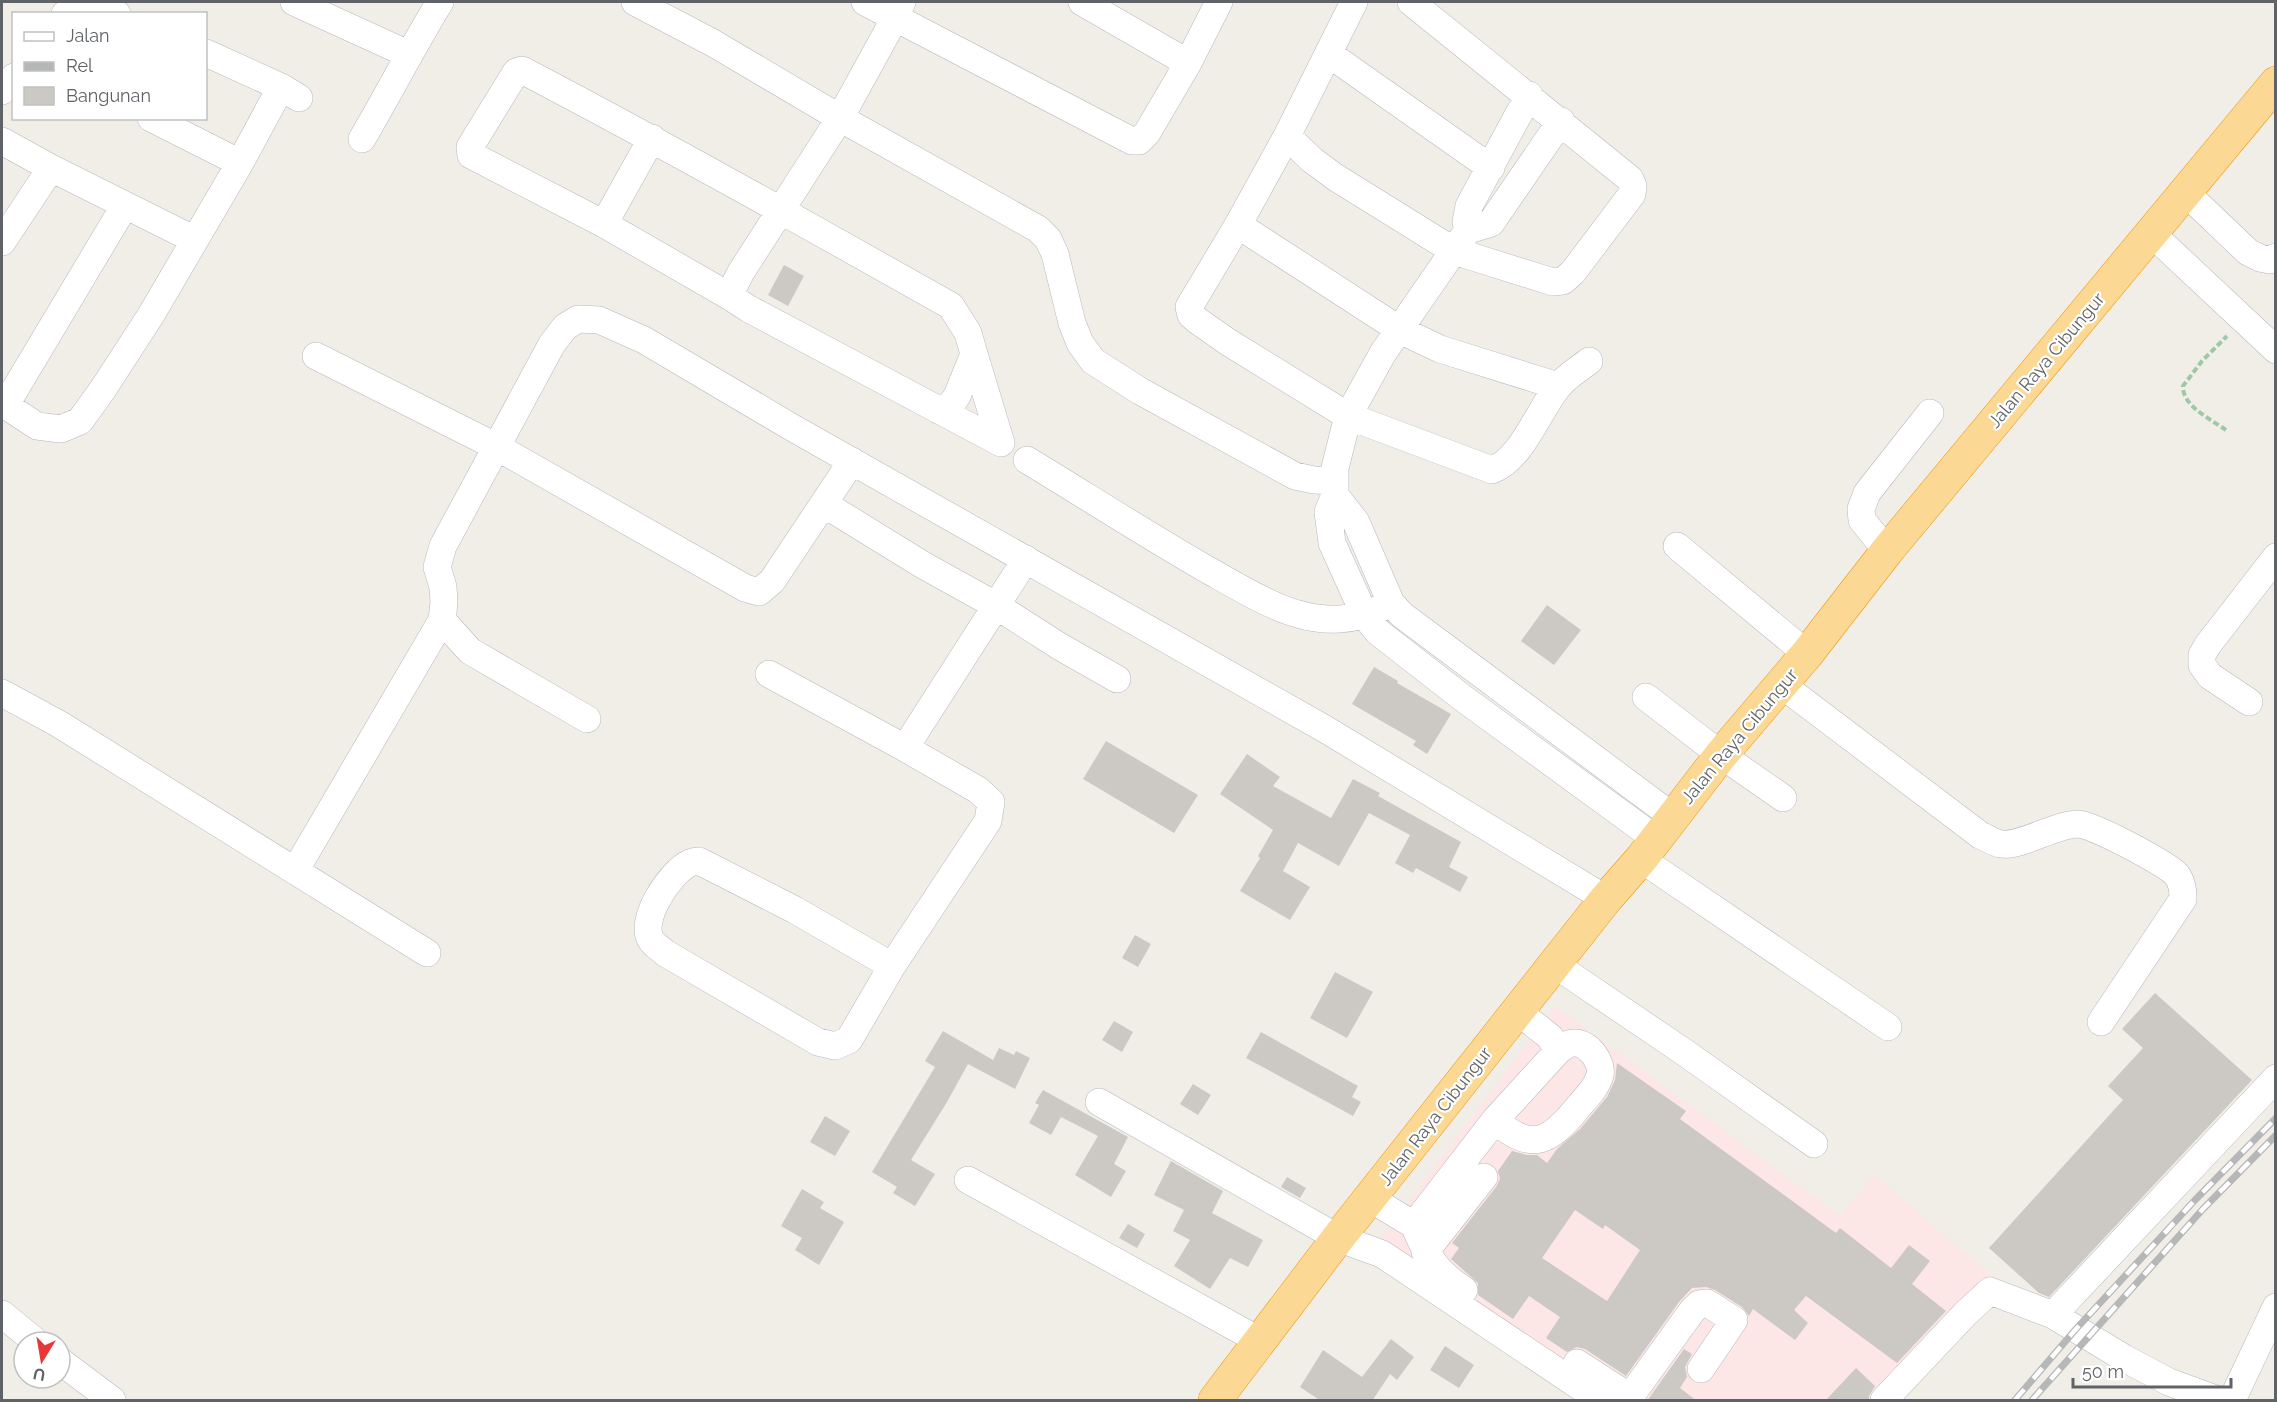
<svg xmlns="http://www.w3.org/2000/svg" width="2277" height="1402" viewBox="0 0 2277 1402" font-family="Raleway,sans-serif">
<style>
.medical{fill:#fce6e6}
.building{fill:#ccc9c4;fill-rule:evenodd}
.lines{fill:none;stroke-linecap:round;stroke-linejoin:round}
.minor-casing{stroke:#b5b8bc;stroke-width:28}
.highway-casing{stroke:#f49604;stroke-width:34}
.path{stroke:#9ec8a7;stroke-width:4;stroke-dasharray:6 3;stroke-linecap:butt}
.minor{stroke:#fff;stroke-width:27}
.highway{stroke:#fbd994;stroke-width:33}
.rail-casing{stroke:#b6b7b7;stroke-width:7}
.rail{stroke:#fff;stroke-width:4.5;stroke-dasharray:14;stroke-linecap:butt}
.labels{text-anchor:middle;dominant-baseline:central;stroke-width:4.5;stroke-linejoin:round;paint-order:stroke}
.street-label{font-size:18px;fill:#5f6367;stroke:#fff}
</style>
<rect width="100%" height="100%" fill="#f1eee8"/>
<!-- medical -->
<path class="medical" d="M1555,1006L1840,1216L1874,1175L1995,1279L1881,1400H1612L1379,1241Z"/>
<!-- building -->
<path class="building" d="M784,265L804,276L788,306L768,295Z
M1547,605L1581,630L1554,665L1521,641Z
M1374,667L1398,681L1397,683L1451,714L1427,754L1413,745L1416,741L1352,704Z
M1106,741L1198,795L1174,833L1083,779Z
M1247,754L1280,777L1273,786L1331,818L1353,779L1380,793L1378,796L1461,842L1449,867L1468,877L1460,892L1416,868L1413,873L1395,863L1410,835L1369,813L1339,866L1298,843L1283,871L1310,887L1290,920L1240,891L1260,858L1258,856L1273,830L1220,794Z
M1135,935L1151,944L1138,967L1122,958Z
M1335,972L1373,992L1347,1038L1310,1018Z
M2155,993L2252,1080L2049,1297L2039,1293L1989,1248L2123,1100L2108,1086L2143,1048L2122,1029Z
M1114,1021L1133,1032L1122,1052L1102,1040Z
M943,1031L993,1060L999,1048L1014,1055L1016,1051L1030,1058L1015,1089L968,1064L947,1102L911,1160L935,1174L915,1206L893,1193L897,1187L872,1172L935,1067L925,1061Z
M1261,1032L1358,1086L1352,1097L1361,1102L1353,1116L1246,1058Z
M1617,1063L1686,1111L1680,1119L1836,1233L1840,1228L1891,1268L1909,1245L1930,1261L1912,1284L1946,1311L1897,1363L1806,1296L1794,1310L1808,1323L1795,1340L1753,1309L1749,1316L1742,1307L1715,1290L1706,1287L1692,1288L1679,1302L1626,1376L1585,1349L1577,1347L1567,1352L1546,1338L1560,1317L1529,1296L1513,1319L1478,1295V1283L1451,1259L1459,1248L1452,1243L1496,1187L1500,1179L1498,1171L1512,1151L1527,1155H1537L1547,1163L1557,1149L1580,1129L1607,1097L1615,1080ZM1575,1210L1603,1229L1605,1225L1640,1250L1607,1301L1542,1258Z
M1193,1084L1211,1095L1198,1115L1180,1104Z
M1043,1090L1128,1137L1114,1164L1126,1171L1111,1197L1075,1175L1098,1136L1061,1117L1051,1135L1029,1123L1039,1105L1035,1103Z
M825,1116L850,1131L835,1156L810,1142Z
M1171,1161L1223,1191L1212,1213L1263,1240L1248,1267L1230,1258L1210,1289L1174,1266L1190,1240L1173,1231L1184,1210L1154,1195Z
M1287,1177L1306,1188L1300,1198L1281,1187Z
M802,1189L824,1202L820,1208L844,1222L819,1265L795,1250L802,1238L781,1226Z
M1128,1224L1145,1234L1137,1248L1119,1238Z
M1391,1339L1414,1357L1397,1380L1390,1374L1372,1401H1321L1300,1387L1323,1350L1362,1377Z
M1445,1346L1474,1365L1459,1388L1430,1370Z
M1684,1349L1692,1354L1685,1367L1687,1377L1680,1388L1697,1401H1647Z
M1856,1368L1875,1386L1869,1396V1401H1825Z"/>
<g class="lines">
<!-- minor casing -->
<g class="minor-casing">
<path id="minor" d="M294,2L408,54
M635,2L713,43L840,118L1038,229L1048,239L1055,254L1072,323L1080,343L1093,361L1140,391L1295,476L1314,480L1335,481
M865,2L1132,141H1139L1147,133L1188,63L1219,2
M902,2L895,18L840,118L741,272L729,296L749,309L1001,443L974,354
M1082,2L1188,63
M1354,2L1287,136L1238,225L1189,307L1191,315L1198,321L1228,342L1348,416L1492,470C1521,460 1538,412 1557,388C1565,377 1579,369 1589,361
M65,14C86,0 96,6 117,14
M206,53L281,87L299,98
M1329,54L1491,168
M2,91L14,77
M151,118L240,163
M1561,121L1491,223L1468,230L1383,353L1348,416L1335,468V495L1328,512L1332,543L1365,616L1378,632L1464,699L1656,839
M1287,136L1312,160L1335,177L1454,251L1553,282L1563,281L1573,272L1632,194L1633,186L1630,179L1411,2
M362,139C389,93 413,46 440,2
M2,141L51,168L193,239
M2184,191L2248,252L2260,258L2270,260L2276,257
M604,224L652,138
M1238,225L1400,330L1440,349L1558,386
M1468,230L1466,222L1469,206L1529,95
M2151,233L2276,350
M2,242L51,168
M729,296L604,224L471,155L470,147L516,72L522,70C667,146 809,226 951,306L968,333L974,354L957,396L950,406L938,410
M316,356L497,447L745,588L759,592L772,581L852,461
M2,403L37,426L61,429L80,421L103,389L151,315L240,163L281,87
M5,406L125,205
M1027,460C1088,497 1147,535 1208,570C1233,584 1271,607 1298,614C1324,622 1355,621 1379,609
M1335,495L1356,522L1391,603L1402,615L1672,816
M824,504L923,565L995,605L1059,646L1117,679
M1677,546L1807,654
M1887,551L1862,520L1861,509L1867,493L1930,413
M442,620L470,651L587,719
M769,674L905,748L1026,559
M1782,685L1980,835C1987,838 1994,843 2001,844C2020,847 2054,825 2077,824C2093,824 2162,862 2175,873C2182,880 2183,890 2183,899L2101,1022
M2,693L59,724L427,953
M1646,697L1721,755L1783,798
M2249,702L2210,676L2202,665V655L2207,646L2276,557
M1641,859L1888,1027
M295,871L442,620L444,603L443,587L437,567L443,546L552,344L565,327L578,319L599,320L644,340L793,428L1325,729L1606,899
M1554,964L1684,1052L1814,1144
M892,966L795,910L699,861C698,861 691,862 690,863C671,871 638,920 651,940C654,945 661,949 665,953L818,1042L835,1046L849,1040L892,966L988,821L991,802L978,790L905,748
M1517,1011L1550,1037L1558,1051
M1099,1102L1338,1238L1382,1254L1600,1400
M968,1180L1260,1341
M1371,1199L1414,1225L1495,1120L1558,1051C1563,1047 1567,1043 1574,1043C1588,1042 1603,1062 1600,1075C1597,1087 1587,1097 1579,1106C1551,1141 1532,1154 1495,1120
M1414,1225C1427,1256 1436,1272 1464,1290
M1425,1252L1484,1177
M2,1314L36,1342
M2053,1315L2276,1078
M60,1361L112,1400
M1577,1363L1630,1397L1692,1311L1699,1304L1707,1303L1734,1320L1701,1369
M1884,1400L1966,1313L1990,1291L2053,1315L2124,1358L2169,1382L2218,1400
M2232,1400L2276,1307"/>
</g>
<!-- highway casing -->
<g class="highway-casing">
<path id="highway" d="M1215,1400L1338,1238L1606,899L1641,859L1721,755L1807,654L1887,551L2276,83"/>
</g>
<!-- path -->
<path class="path" d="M2226,430C2212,420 2182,406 2183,386L2202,361L2227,336"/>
<!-- minor -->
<use href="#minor" class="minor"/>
<!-- highway -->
<use href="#highway" class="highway"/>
<!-- rail casing -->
<g class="rail-casing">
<path id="rail" d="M2015,1400L2076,1329L2195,1200L2276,1118
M2032,1400L2203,1209L2276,1135"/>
</g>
<!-- rail -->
<use href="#rail" class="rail"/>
</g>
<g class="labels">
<!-- street labels -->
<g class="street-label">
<text transform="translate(2046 360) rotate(-50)">Jalan Raya Cibungur</text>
<text transform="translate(1739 736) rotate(-50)">Jalan Raya Cibungur</text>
<text transform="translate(1435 1116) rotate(-52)">Jalan Raya Cibungur</text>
</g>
</g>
<!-- border -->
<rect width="2277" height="1402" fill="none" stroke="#5f6367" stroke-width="6"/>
<!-- legend -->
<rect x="12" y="12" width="195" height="108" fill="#ffffff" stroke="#bfc1c2" stroke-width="1.5"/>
<rect x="24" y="32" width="30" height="9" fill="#ffffff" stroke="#bfc1c2" stroke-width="1.5"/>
<text x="66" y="42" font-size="18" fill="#5f6367">Jalan</text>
<rect x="24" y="62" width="30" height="9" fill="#b6b7b7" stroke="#bfc1c2" stroke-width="1.5"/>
<text x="66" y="72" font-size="18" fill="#5f6367">Rel</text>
<rect x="24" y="87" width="30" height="18" fill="#ccc9c4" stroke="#bfc1c2" stroke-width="1.5"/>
<text x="66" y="102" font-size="18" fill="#5f6367">Bangunan</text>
<!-- north arrow -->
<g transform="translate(42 1360) rotate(191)"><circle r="28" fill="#ffffff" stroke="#bfc1c2" stroke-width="1.5"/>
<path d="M0-4.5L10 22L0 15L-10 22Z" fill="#e73737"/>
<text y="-9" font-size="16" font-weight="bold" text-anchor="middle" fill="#5f6367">U</text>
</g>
<!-- scale -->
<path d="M2073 1378v9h158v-9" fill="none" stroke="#5f6367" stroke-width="3"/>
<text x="2082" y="1378" font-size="18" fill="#5f6367" stroke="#ffffff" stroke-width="4.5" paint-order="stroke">50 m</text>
</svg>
